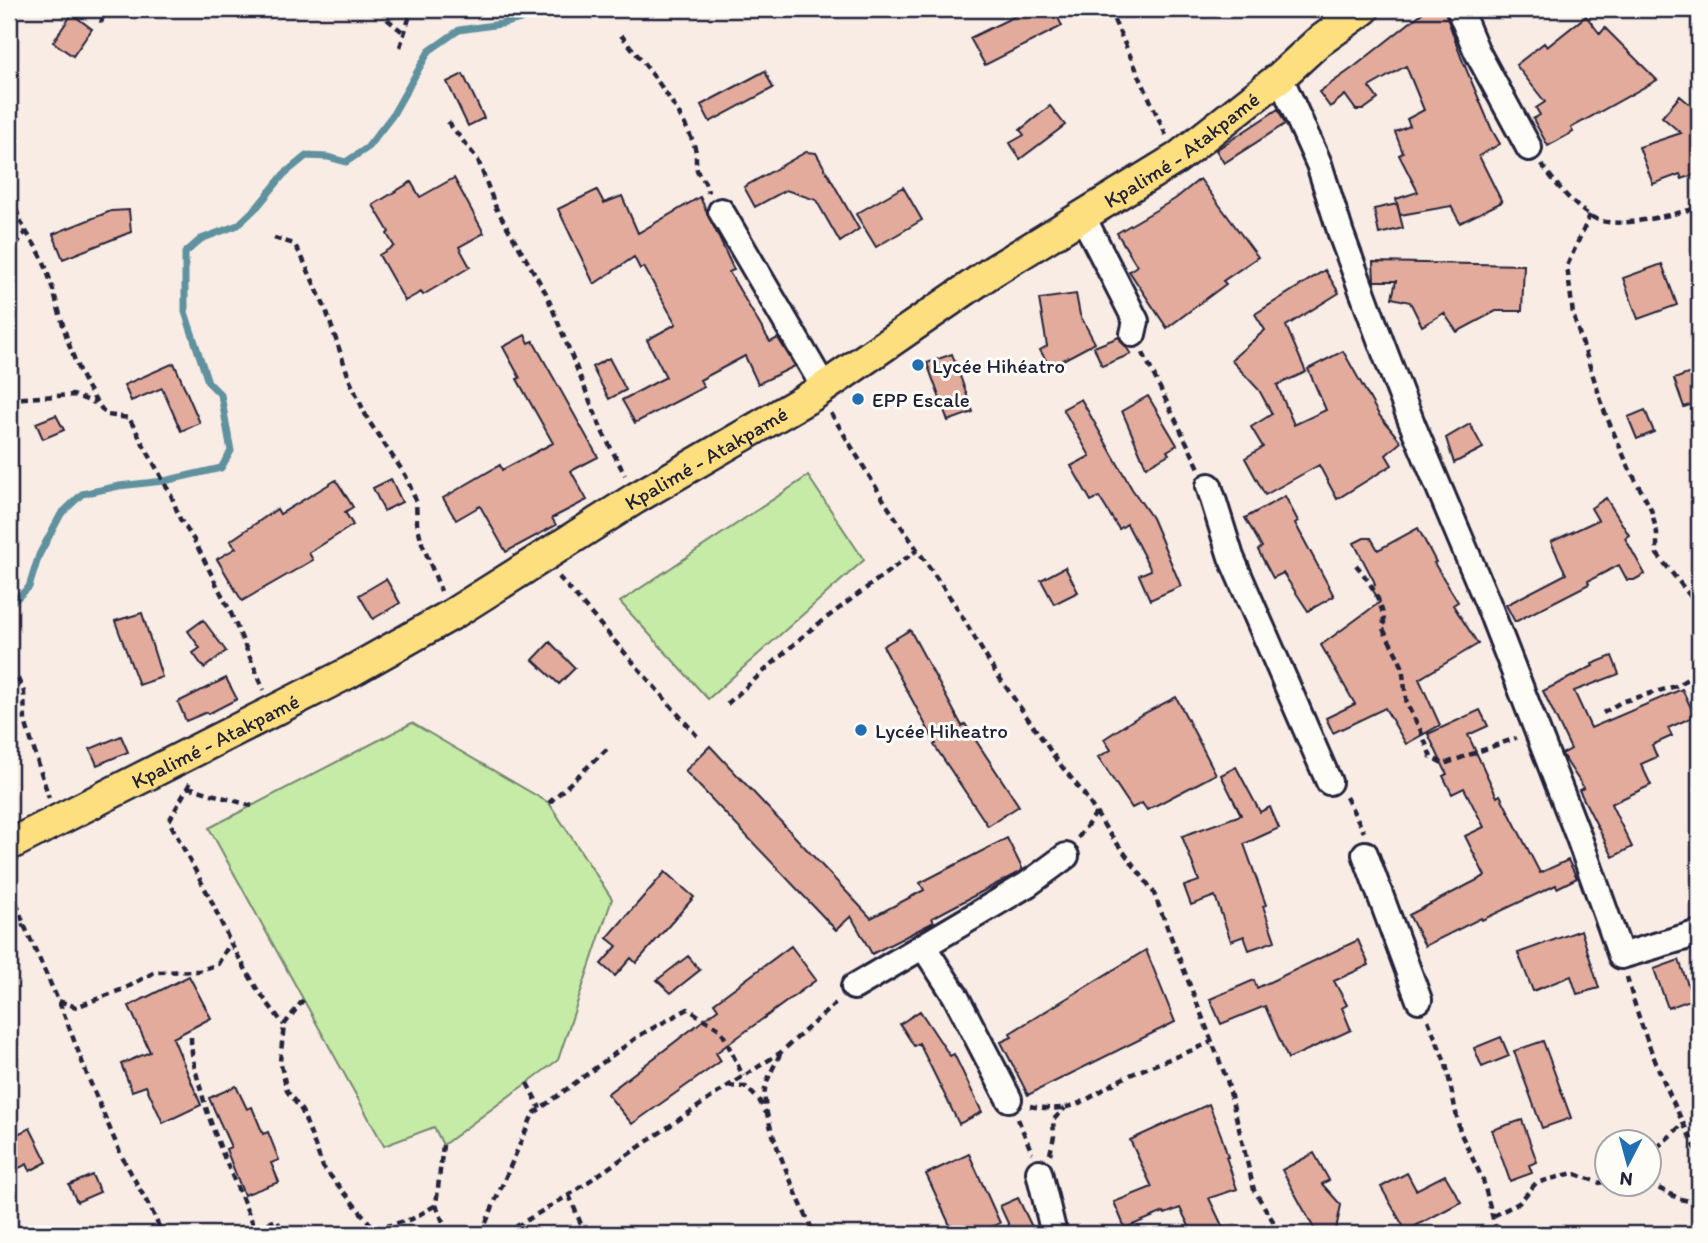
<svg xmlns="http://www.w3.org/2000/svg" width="1708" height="1243" viewBox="0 0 1708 1243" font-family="Itim,sans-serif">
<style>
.green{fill:#c5eba6;stroke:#748670;stroke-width:2}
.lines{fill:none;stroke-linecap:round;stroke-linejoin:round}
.stream{stroke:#60919e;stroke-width:7}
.building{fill:#e3ab9c;stroke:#22223b;stroke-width:2}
.minor-casing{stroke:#22223b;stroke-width:30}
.major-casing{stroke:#22223b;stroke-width:35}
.path{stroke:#22223b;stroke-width:4.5;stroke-dasharray:7 5;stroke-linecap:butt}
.minor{stroke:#fdfcf7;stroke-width:24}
.major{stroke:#fddf80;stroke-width:30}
.poi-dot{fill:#1f6fb2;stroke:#fdfcf7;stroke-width:2.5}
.labels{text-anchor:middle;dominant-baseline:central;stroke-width:6;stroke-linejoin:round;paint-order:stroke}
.street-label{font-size:21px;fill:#22223b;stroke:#fdfcf7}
.poi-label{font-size:21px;fill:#22223b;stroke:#fdfcf7;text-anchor:start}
</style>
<rect width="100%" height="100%" fill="#f8ece5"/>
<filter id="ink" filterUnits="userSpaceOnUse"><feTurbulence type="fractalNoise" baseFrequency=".0143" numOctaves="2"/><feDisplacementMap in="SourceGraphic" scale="14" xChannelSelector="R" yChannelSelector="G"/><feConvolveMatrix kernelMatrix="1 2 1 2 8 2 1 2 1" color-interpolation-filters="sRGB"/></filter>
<g filter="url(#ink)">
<!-- green -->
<path class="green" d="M808,476L864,560L708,699L620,602Z
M412,723L549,803L612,899L558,1060L443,1145L434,1127L384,1146L209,828Z"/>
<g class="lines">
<!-- stream -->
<path class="stream" d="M9,600L14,601L29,587L39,555L61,514L82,494L119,486L164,481L221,468L231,451L221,395L208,382L185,312V253L201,239L238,225L258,206L284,174L306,156L328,157L346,162L367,148L392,116L429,51L459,30L501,24L560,9"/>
</g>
<!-- building -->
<path class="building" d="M1030,9H1054L1062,26L985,65L970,38Z
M1427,9H1444L1461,57L1492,130L1500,144L1479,156L1502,202L1460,223L1451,206L1400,215L1396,199L1418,192L1399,155L1403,153L1395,132L1410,126L1407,119L1424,110L1406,66L1369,87L1378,99L1363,110H1356L1345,95L1330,107L1319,92L1354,67Z
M72,14L92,29L73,56L53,42Z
M1586,16L1600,34L1605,28L1657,80L1571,128L1573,132L1548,146L1533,119L1540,115L1536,108L1545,102L1516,65L1544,43L1547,47Z
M765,71L773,88L710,122L701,105Z
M463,74L484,118L468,126L447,82Z
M1680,96L1699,112V173L1682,179L1680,174L1653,184L1639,147L1681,133L1662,117Z
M1050,106L1065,125L1020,159L1010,143L1024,135L1020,130Z
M1278,109L1285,124L1224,163L1216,150Z
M806,152L816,153L859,229L840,242L816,200L786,190L755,207L744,187Z
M454,178L484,233L459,247L470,267L423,295L421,292L405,301L379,255L394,246L387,234L389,232L373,205L411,182L420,197Z
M1200,179L1258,257L1223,281L1226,284L1167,328L1129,271L1137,266L1117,233L1175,199Z
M903,187L922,220L876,247L856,214Z
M597,190L604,203L622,196L638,233L700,197L734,270L729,272L770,342L778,338L795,366L758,384L745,356L700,380L704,387L635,423L622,400L666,377L647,340L676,324L644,267L640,269L634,257L594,284L558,209Z
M1397,204L1403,228L1379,234L1374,209Z
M129,210L131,232L63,259L53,234L111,211Z
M1373,262L1524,265L1522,311H1496L1457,332L1444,313L1422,326L1410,302L1392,298L1396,281H1374Z
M1662,264L1677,305L1638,319L1623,278Z
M1325,270L1339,293L1286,326L1306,372L1277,385L1294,425L1326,410L1308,369L1343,351L1379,415L1401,442L1386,455L1392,465L1337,499L1319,465L1265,495L1245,458L1263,447L1251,427L1272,414L1259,390L1231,360L1265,330L1255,314Z
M1076,294L1080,315L1095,343L1050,367L1040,350L1047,346L1039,299Z
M525,335L529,343L533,341L598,457L571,471L587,500L552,518L556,525L506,552L480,506L456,520L443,498L500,465L502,470L553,443L517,379L520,378L503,347Z
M1119,337L1131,354L1102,366L1094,347Z
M952,354L973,412L948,421L927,363Z
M609,358L626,390L609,399L592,367Z
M174,363L200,423L181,431L162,388L131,401L124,385Z
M1699,370V402L1684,407L1674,379Z
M1148,396L1177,445L1167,451L1169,454L1146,467L1122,411Z
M1081,399L1132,489L1152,518L1181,586L1150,600L1139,575L1151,570L1127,524L1119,529L1099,497L1091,501L1071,466L1090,456L1063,409Z
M1645,410L1654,432L1637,439L1628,417Z
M56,415L64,430L43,439L36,423Z
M1470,424L1483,448L1454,463L1446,438Z
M391,479L402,502L384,511L373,488Z
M336,480L353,507L345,512L353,525L309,553L313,560L242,601L217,559L236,548L230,541L277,509L280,514Z
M1285,496L1298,521L1295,523L1334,596L1308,611L1283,573L1273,578L1258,550L1262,547L1245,518Z
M1606,498L1629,535L1625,538L1645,574L1634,580H1627L1619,565L1588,581L1589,584L1515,622L1506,605L1566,574L1551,542L1598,520L1591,508Z
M1418,528L1436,562L1434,563L1458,602L1453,605L1478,644L1419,679L1440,725L1406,744L1385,708L1333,733L1326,718L1355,704L1321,645L1380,602L1371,587L1375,585L1374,581L1354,543L1364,538H1371L1378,550Z
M1065,567L1078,592L1054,604L1041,580Z
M386,579L400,603L373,619L359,595Z
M142,613L162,677L139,685L115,621Z
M203,620L226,651L204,668L193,653L200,648L188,631Z
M910,630L962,726L965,724L1019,806L988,826L934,745L936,744L883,646Z
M550,642L575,668L559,684L533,660Z
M1612,656L1619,674L1574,691L1591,728L1682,689L1695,716L1668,728L1672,736L1652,745L1657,757L1641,764L1651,785L1611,804L1632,847L1613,857L1579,790L1584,788L1563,756L1562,754L1571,749L1543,691L1593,666L1592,664Z
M226,678L237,699L208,714L207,712L186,721L178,702Z
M1176,697L1216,774L1147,810L1142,803L1132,808L1098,757L1111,750L1104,739L1139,716Z
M1480,710L1488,726L1468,735L1497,797L1500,795L1540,873L1568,860L1577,878L1557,888L1556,885L1482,920L1481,918L1425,946L1409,915L1485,876L1465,836L1484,827L1464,788L1452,794L1443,776L1447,774L1428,734Z
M121,736L128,752L97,765L90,749Z
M710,746L871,918L924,890L920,883L1007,838L1023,870L932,918L934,922L872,954L851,916L836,930L685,771Z
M1236,767L1260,812L1270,807L1279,828L1244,844L1266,905L1263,906L1275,941L1249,950L1244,936L1231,941L1215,896L1191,905L1184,886L1199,881L1182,836L1241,815L1221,775Z
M665,872L694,897L636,963L631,958L615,976L601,964L617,946L607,938Z
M1581,930L1599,988L1577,994L1571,976L1533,991L1518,953Z
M1358,940L1369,965L1334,981L1347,1005L1342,1008L1351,1030L1288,1059L1265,1006L1221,1024L1210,999L1254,980L1257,988Z
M791,946L816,980L716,1053L721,1061L632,1124L607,1094L718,1009L714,1003Z
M1146,950L1175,1022L1028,1095L1001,1042L1012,1037L1010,1033Z
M688,956L700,970L671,993L657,980Z
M1679,960L1693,999L1668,1008L1654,969Z
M189,976L211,1018L173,1038L201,1105L163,1123L146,1086L132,1091L121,1064L150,1052L129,1006Z
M920,1011L950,1056L954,1054L982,1112L959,1124L919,1043L914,1046L900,1024Z
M1501,1037L1509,1056L1482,1067L1474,1048Z
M1543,1041L1571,1118L1542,1128L1514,1051Z
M236,1086L247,1109L252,1107L263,1134L268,1132L279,1160L271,1163L279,1182L244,1195L226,1149L231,1147L209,1098Z
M1209,1104L1221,1135L1228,1157H1226L1237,1189L1209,1198L1226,1234H1193L1180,1208L1165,1214L1164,1212L1125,1228L1114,1202L1152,1187L1130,1140Z
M1522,1120L1537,1162L1529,1165L1532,1173L1510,1181L1492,1130Z
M30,1128L47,1162L30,1171L27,1164L9,1173V1138Z
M1314,1153L1329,1180L1322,1184L1341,1205L1335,1234H1317L1282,1170Z
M969,1154L1000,1223L976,1234H954L926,1174Z
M1407,1173L1416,1190L1445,1175L1461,1202L1406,1231L1381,1187Z
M92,1175L100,1192L77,1202L69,1185Z
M1018,1198L1033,1229L1020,1234H1013L1000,1206Z"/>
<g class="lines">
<!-- minor casing -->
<g class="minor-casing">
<path id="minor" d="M1459,9L1477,52L1529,148
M1280,77L1319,164L1341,234L1382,345L1413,426L1488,604L1579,838L1621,956L1699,933
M721,211L824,387
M1083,217L1136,321L1133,334
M1209,486L1231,557L1329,782
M1365,854L1419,1000
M923,946L955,995L1009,1099
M854,987L1028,884L1066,856
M1039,1172L1054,1234"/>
</g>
<!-- major casing -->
<g class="major-casing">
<g id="major">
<path id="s1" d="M9,845L348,673L451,615L636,498L813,395L993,271L1177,158L1280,77L1317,43L1364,9"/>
</g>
</g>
<!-- path -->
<path class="path" d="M381,9L388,20L404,33
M1109,9L1166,135
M101,23L105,9
M621,35C646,65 683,111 695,148C697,155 695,163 697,170C701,179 706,179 708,193
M400,47L412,9
M448,122L478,160L496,208L546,293L603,433L625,475
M1542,165C1556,184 1575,209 1596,219C1620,230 1674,213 1699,208
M9,186C13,198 16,211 21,222C28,237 40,250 45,265C63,316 70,374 107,415L129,418L171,495L180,519L194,540L230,611L264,690
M1590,215L1567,266L1573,314L1605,413L1629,468L1651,509L1657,533V554L1699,607
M274,238L294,244L301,255L326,310L350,381L368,420L406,476L416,501L417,523L422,543L441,591
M9,255L26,231
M1143,353L1199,468
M9,399L73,395L95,403
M831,413L888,507L956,606L992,667L1059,763L1084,794L1107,830L1153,891L1227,1080L1254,1190L1281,1234
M1356,565C1369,580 1384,604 1384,624L1382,627L1398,657L1402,666L1407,705L1420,729L1431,757L1444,764L1516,738
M559,577L697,736
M9,671L18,679L24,692L25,721L49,798
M727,704L809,631L917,550
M1603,713L1621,702L1676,686L1699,672
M190,783L169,821L211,900L230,942L257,989L284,1025
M188,787L252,806
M1346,797L1364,832
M549,803L608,748
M1078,838L1096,813
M9,880L24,925L62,1009L88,1077L121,1155L154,1215L162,1234
M9,928L24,925
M1627,977C1643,1039 1670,1098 1699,1155
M303,1000L284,1025L280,1061L287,1091L302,1111L323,1167L377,1232
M59,1001L76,1007L126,988L155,972L199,971L218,964L230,943
M1428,1020L1446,1064L1460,1132L1483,1180L1497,1234
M191,1037C191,1061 198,1078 204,1101C217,1145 237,1186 255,1228L277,1220L283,1234
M780,1054C775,1065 767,1078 765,1089C760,1120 801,1203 814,1234
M527,1083L540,1108
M728,1086L746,1087L759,1100L766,1113
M1030,1106C1080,1116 1090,1093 1130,1075C1157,1063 1185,1054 1211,1042
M1018,1119L1032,1153
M443,1145L436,1205L448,1234
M1050,1154L1054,1136L1053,1120L1065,1108
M1648,1156L1683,1124
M1648,1183L1680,1199L1699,1203
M569,1195L585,1234
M1493,1216L1519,1203L1536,1183L1573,1173L1600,1183L1606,1180
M375,1234L387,1226L412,1219L436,1205
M481,1234L533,1114L640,1035L688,1009L721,1030L743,1076
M493,1234L517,1226L569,1195L728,1086L780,1053L837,1002"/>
<!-- minor -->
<use href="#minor" class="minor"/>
<!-- major -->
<use href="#major" class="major"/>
</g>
</g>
<!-- markers -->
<g class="poi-dot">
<circle cx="918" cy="365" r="7"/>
<circle cx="858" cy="399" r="7"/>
<circle cx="861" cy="730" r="7"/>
</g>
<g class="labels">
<!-- street labels -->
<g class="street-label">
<text stroke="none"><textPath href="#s1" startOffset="1365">Kpalimé - Atakpamé</textPath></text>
<text stroke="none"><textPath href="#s1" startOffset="798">Kpalimé - Atakpamé</textPath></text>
<text stroke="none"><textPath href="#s1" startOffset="231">Kpalimé - Atakpamé</textPath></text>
</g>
<!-- poi labels -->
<g class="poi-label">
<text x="932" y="365">Lycée Hihéatro</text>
<text x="872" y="399">EPP Escale</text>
<text x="875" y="730">Lycée Hiheatro</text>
</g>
</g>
<!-- margin -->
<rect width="1708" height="1243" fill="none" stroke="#fdfcf7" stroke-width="35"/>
<rect x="18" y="18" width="1673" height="1208" fill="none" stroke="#22223b" stroke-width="2.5" filter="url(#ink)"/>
<!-- north arrow -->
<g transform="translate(1628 1163) rotate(186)"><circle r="33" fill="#fdfcf7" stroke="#a5a5ac" stroke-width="2"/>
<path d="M0-5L12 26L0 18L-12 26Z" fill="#1f6fb2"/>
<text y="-10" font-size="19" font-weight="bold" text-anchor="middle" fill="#22223b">N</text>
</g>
</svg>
